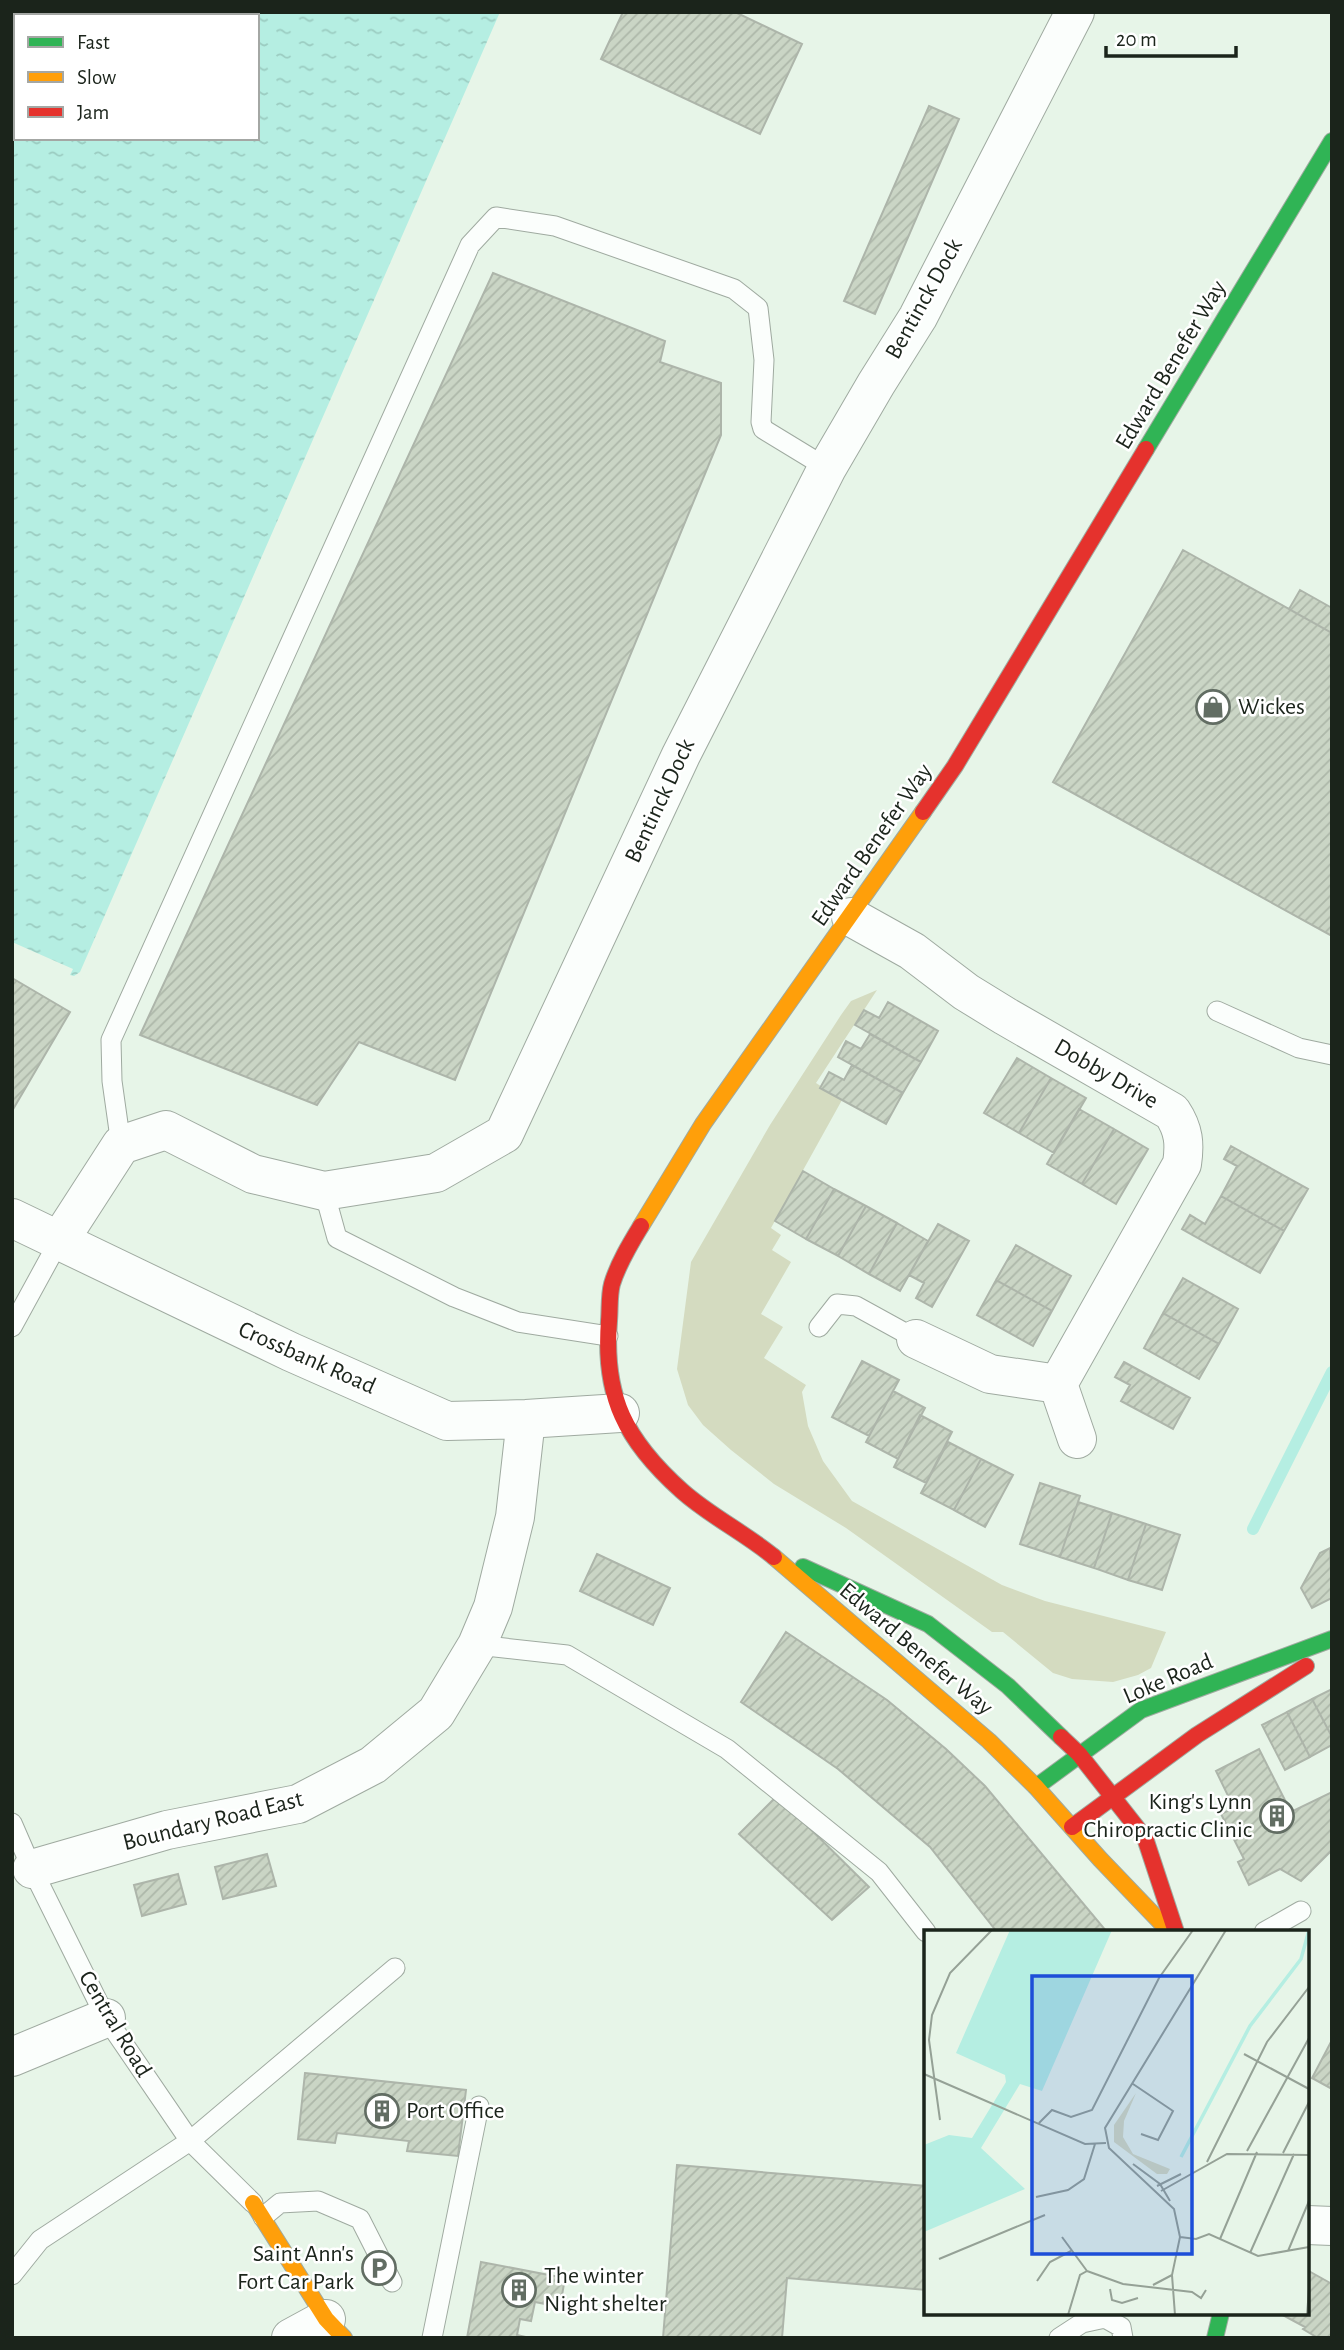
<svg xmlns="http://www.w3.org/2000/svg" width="1344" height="2350" viewBox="0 0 1344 2350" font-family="'Alegreya Sans',sans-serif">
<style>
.green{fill:#d4dbc0}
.water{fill:url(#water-ripples);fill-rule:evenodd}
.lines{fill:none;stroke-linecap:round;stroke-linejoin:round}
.stream{stroke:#b5eee2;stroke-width:12}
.building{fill:url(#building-hatch);stroke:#adb5aa;stroke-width:2}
.lane-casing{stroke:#9faaa0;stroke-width:21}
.street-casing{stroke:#9faaa0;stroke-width:40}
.fast-casing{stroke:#9faaa0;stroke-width:18}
.slow-casing{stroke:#9faaa0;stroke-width:18}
.jam-casing{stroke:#9faaa0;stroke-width:18}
.lane{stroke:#fbfefc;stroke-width:19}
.street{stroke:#fbfefc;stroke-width:38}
.fast{stroke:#30b455;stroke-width:16}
.slow{stroke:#ff9f0a;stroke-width:16}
.jam{stroke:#e5322d;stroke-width:16}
.labels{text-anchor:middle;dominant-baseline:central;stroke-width:5;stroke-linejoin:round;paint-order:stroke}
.street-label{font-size:24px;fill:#1b241b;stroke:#fff}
.poi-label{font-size:24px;fill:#1b241b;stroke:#fff;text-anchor:start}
.inset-river{fill:none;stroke:#b5eee2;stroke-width:3.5}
.inset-road{fill:none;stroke:#95a196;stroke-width:2}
.view{fill:#1d4ed8;fill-opacity:0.15;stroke:#1d4ed8;stroke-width:3.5}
.inset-edge{fill:none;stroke:#1b241b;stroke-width:3.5}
</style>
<defs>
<pattern id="water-ripples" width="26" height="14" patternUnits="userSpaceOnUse" patternTransform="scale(1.75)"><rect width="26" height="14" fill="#b5eee2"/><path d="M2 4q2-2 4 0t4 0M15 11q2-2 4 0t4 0" fill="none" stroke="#9bccc1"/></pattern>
<pattern id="building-hatch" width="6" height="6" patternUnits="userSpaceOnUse" patternTransform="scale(1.75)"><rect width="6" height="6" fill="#cad5c5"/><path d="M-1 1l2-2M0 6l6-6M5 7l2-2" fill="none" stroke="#adb7a9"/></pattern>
</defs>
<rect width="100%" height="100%" fill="#e7f5e8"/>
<!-- green -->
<path class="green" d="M877,990L816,1083L842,1100L771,1228L781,1235L772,1250L791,1262L761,1314L783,1327L764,1358L806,1385L802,1392L808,1426L823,1461L852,1501L1002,1585L1045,1601L1166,1632L1151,1668L1138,1675L1113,1682L1072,1679L1053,1673L1003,1632H992L846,1528L774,1484L731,1450L703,1425L688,1405L677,1369L691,1262L770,1125L841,1015L851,1001Z"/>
<!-- water -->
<path class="water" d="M12,12H500L80,972L74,976L70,975L73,969L12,942ZM16,16H257V138H16Z"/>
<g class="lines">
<!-- stream -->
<path class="stream" d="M1253,1529L1332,1372"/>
</g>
<!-- building -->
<path class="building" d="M623,12H735L802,44L760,134L601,59Z
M929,106L959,119L875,314L844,301Z
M493,273L665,341L660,362L721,383V435L455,1080L359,1042L317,1105L140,1035Z
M1183,550L1332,633V936L1053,782Z
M1300,590L1332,608V633L1289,609Z
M12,978L70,1012L12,1111Z
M888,1002L938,1031L921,1062L855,1025L864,1010L879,1018Z
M870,1034L921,1062L903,1093L838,1057L846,1041L861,1049Z
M1017,1058L1051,1078L1019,1133L984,1113Z
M852,1065L903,1093L886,1124L820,1088L829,1072L844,1080Z
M1051,1078L1086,1098L1054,1153L1019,1133Z
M1079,1109L1114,1129L1082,1184L1047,1164Z
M1114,1129L1148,1149L1116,1204L1082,1184Z
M1231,1146L1308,1189L1284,1231L1221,1196L1237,1166L1224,1159Z
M803,1171L834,1189L806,1239L775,1221Z
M834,1189L866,1206L838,1256L806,1239Z
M1221,1196L1284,1231L1260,1273L1182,1229L1190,1215L1205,1224Z
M866,1206L897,1223L869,1274L838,1256Z
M897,1223L928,1241L900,1291L869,1274Z
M938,1224L969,1241L932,1307L916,1298L924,1283L909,1275Z
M1016,1245L1071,1276L1052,1311L996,1280Z
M1183,1278L1238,1309L1219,1344L1163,1313Z
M996,1280L1052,1311L1033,1346L977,1315Z
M1163,1313L1219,1344L1199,1379L1144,1348Z
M862,1361L899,1380L869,1436L832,1417Z
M1124,1362L1190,1398L1173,1429L1121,1401L1130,1385L1115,1377Z
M893,1391L925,1408L898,1459L866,1442Z
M920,1415L952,1432L926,1483L894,1467Z
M948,1442L981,1459L954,1510L921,1493Z
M981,1459L1013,1475L985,1527L954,1510Z
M1040,1483L1080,1496L1060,1557L1020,1544Z
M1078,1502L1112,1513L1094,1568L1060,1557Z
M1112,1513L1146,1524L1128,1580L1094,1568Z
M1146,1524L1180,1535L1162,1590L1128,1580Z
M1330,1548L1332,1598L1312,1608L1301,1588L1320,1553Z
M597,1554L670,1588L653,1625L580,1591Z
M786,1632L887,1700L946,1749L985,1786L1107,1932H997L930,1847L838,1769L741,1702Z
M1332,1689V1737L1312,1699Z
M1312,1699L1332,1737V1745L1310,1757L1287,1712Z
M1287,1712L1310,1757L1285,1770L1262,1725Z
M1259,1749L1291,1812L1332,1792V1850L1301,1881L1280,1869L1249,1885L1238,1862L1244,1859L1221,1814L1234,1808L1216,1771Z
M777,1796L869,1887L832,1920L739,1834Z
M267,1854L276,1886L223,1899L215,1867Z
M178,1874L186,1904L142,1916L134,1885Z
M1332,2040V2089L1312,2078Z
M305,2073L466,2090L458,2156L407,2151L409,2141L337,2133L335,2143L298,2139Z
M677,2165L926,2186V2290L787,2278L782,2338H663Z
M481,2262L565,2278L560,2307L535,2302L531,2321L520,2319L517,2335L530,2338H467Z
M1307,2270L1332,2284V2338H1318L1303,2329L1305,2327L1279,2313H1307Z"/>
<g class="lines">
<!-- lane casing -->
<g class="lane-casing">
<path id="lane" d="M1217,1011L1299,1048L1332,1055
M121,1145L112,1081L111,1040L470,245L496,217L555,226L734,289L758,308L764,360L761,422L763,429L827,468
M324,1191L337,1238L454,1297L518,1322L608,1336
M12,1327L59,1241
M819,1327L837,1304L856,1306L916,1339
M477,1645L567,1655L727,1749L879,1872L926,1932
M12,1823L32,1869L106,2018L190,2141L253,2203
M1264,1932L1301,1911
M263,2217L280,2203L318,2201L360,2219L392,2282
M12,2275L40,2240L190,2141L395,1968
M432,2338L479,2106
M1059,2338L1082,2323L1105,2318L1121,2327L1123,2338"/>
</g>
<!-- street casing -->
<g class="street-casing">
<path id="street" d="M851,917L912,951L966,992L1005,1016L1172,1112C1184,1130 1185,1144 1182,1164L1058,1384L990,1374L916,1339
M12,1218L291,1352L447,1421L526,1419L620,1413
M59,1241L121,1145L166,1130L253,1174L324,1191L436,1173L504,1134L681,755L827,468L876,384L918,317L1075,12
M1058,1384L1077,1439
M32,1869L167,1830L298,1804L373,1765L436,1713L477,1645L493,1607L515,1517L526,1419
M12,2057L106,2018
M1307,2225L1332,2226
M291,2338L326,2319"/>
</g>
<!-- fast casing -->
<g class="fast-casing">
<path id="fast" d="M1146,449L1332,141
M803,1567L928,1624L1008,1686L1061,1737
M1036,1787L1141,1710L1332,1639
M1215,2338L1221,2313"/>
</g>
<!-- slow casing -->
<g class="slow-casing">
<path id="slow" d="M641,1226L703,1124L923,812
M774,1557L989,1741L1036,1787L1100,1859L1170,1932
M253,2203L326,2319L344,2338"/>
</g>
<!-- jam casing -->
<g class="jam-casing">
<path id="jam" d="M923,812L955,766L1146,449
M641,1226C630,1244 618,1264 612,1284C609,1295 610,1309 609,1321C603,1397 626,1441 682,1491C710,1516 745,1533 774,1557
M1061,1737L1079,1754L1145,1838L1176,1932
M1072,1827L1197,1735L1306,1666"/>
</g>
<!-- lane -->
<use href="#lane" class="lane"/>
<!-- street -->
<use href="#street" class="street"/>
<!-- fast -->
<use href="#fast" class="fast"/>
<!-- slow -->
<use href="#slow" class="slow"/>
<!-- jam -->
<use href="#jam" class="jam"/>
</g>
<!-- icons -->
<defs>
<g id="shop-ring" transform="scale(1.75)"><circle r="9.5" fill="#fff" stroke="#626d63" stroke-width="1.5"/><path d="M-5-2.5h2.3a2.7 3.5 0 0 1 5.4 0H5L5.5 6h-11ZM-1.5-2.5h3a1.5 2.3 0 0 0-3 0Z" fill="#626d63"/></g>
<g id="building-ring" transform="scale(1.75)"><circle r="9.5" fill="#fff" stroke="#626d63" stroke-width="1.5"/><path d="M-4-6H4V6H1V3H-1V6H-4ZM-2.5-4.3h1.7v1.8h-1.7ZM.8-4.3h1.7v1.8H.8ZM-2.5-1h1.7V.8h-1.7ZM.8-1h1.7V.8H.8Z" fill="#626d63"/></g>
<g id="parking-ring" transform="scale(1.75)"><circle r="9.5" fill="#fff" stroke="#626d63" stroke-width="1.5"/><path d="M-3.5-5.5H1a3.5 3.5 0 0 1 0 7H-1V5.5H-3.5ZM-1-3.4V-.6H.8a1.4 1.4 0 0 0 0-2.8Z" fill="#626d63"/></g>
</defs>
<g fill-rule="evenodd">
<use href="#shop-ring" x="1213" y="707"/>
<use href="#building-ring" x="1277" y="1816"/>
<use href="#building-ring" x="382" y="2111"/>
<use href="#parking-ring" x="379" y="2268"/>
<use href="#building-ring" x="519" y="2290"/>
</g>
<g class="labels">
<!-- street labels -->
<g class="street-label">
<text transform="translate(924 299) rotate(-61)">Bentinck Dock</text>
<text transform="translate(1171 365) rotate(-59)">Edward Benefer Way</text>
<text transform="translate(660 801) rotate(-65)">Bentinck Dock</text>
<text transform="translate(872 845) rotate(-55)">Edward Benefer Way</text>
<text transform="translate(1106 1074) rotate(30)">Dobby Drive</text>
<text transform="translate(307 1358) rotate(24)">Crossbank Road</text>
<text transform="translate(916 1649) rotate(40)">Edward Benefer Way</text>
<text transform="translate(1168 1679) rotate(-23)">Loke Road</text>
<text transform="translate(213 1821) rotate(-14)">Boundary Road East</text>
<text transform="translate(115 2024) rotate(59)">Central Road</text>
</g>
<!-- poi labels -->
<g class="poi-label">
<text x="1238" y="707">Wickes</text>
<text x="1252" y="1802" text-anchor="end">King's Lynn<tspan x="1252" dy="28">Chiropractic Clinic</tspan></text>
<text x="406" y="2111">Port Office</text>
<text x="354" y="2254" text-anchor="end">Saint Ann's<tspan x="354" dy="28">Fort Car Park</tspan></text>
<text x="544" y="2276">The winter<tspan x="544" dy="28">Night shelter</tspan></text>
</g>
</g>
<!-- overview -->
<g transform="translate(924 1930)">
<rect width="385" height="385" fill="#e7f5e8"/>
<path d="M212,163L200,191L199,207L209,224L246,239L243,244H233L190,212V195Z" fill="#d4dbc0"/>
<path d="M86,0H188L118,161L96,154L57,218L101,259L0,302V215L25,205L48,208L82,152L81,145L32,123Z" fill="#b5eee2"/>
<path class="inset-river" d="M257,227L326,96L377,29L385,0"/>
<path class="inset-road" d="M320,124L385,159M0,144L161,214L182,213M209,154L249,181L234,210L217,204M16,190L5,110L8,85L26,43L68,0M115,193L128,180L147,187L168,180L235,48L269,0M323,221L385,108M359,223L385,172M283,232L343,112L385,57M209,234L236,254L246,271M233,256L257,244M237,261L303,224L385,225M112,267L144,260L160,249L171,214M138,307L163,341M256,307L272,309L285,304L334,326L385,317M296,309L333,222M364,321L385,271M326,323L370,224M15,329L121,285M163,341L199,354L268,362L277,368L282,360M113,351L126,332L147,321M229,355L248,345M186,359L188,370L198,373L214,368M144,385L156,345L163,341M251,385L248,345L256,307L250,279L185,218L181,198L302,0M383,385L385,359"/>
<path class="view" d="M108,46H268V324H108Z"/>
<rect width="385" height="385" class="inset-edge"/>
</g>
<!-- border -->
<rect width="1344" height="2350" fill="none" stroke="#1b241b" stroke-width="28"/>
<!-- legend -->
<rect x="14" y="14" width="245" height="126" fill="#ffffff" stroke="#a4a7a4" stroke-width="2"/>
<rect x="28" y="37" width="35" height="10" fill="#30b455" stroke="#a4a7a4" stroke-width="2"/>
<text x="77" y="49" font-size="21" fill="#1b241b">Fast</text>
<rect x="28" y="72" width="35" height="10" fill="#ff9f0a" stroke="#a4a7a4" stroke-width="2"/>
<text x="77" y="84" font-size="21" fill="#1b241b">Slow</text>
<rect x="28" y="107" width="35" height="10" fill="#e5322d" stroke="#a4a7a4" stroke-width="2"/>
<text x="77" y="119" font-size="21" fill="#1b241b">Jam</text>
<!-- scale -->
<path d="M1106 46v10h130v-10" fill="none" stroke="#1b241b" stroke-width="3.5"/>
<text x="1116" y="46" font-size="21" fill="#1b241b" stroke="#ffffff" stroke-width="5" paint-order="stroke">20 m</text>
</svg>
